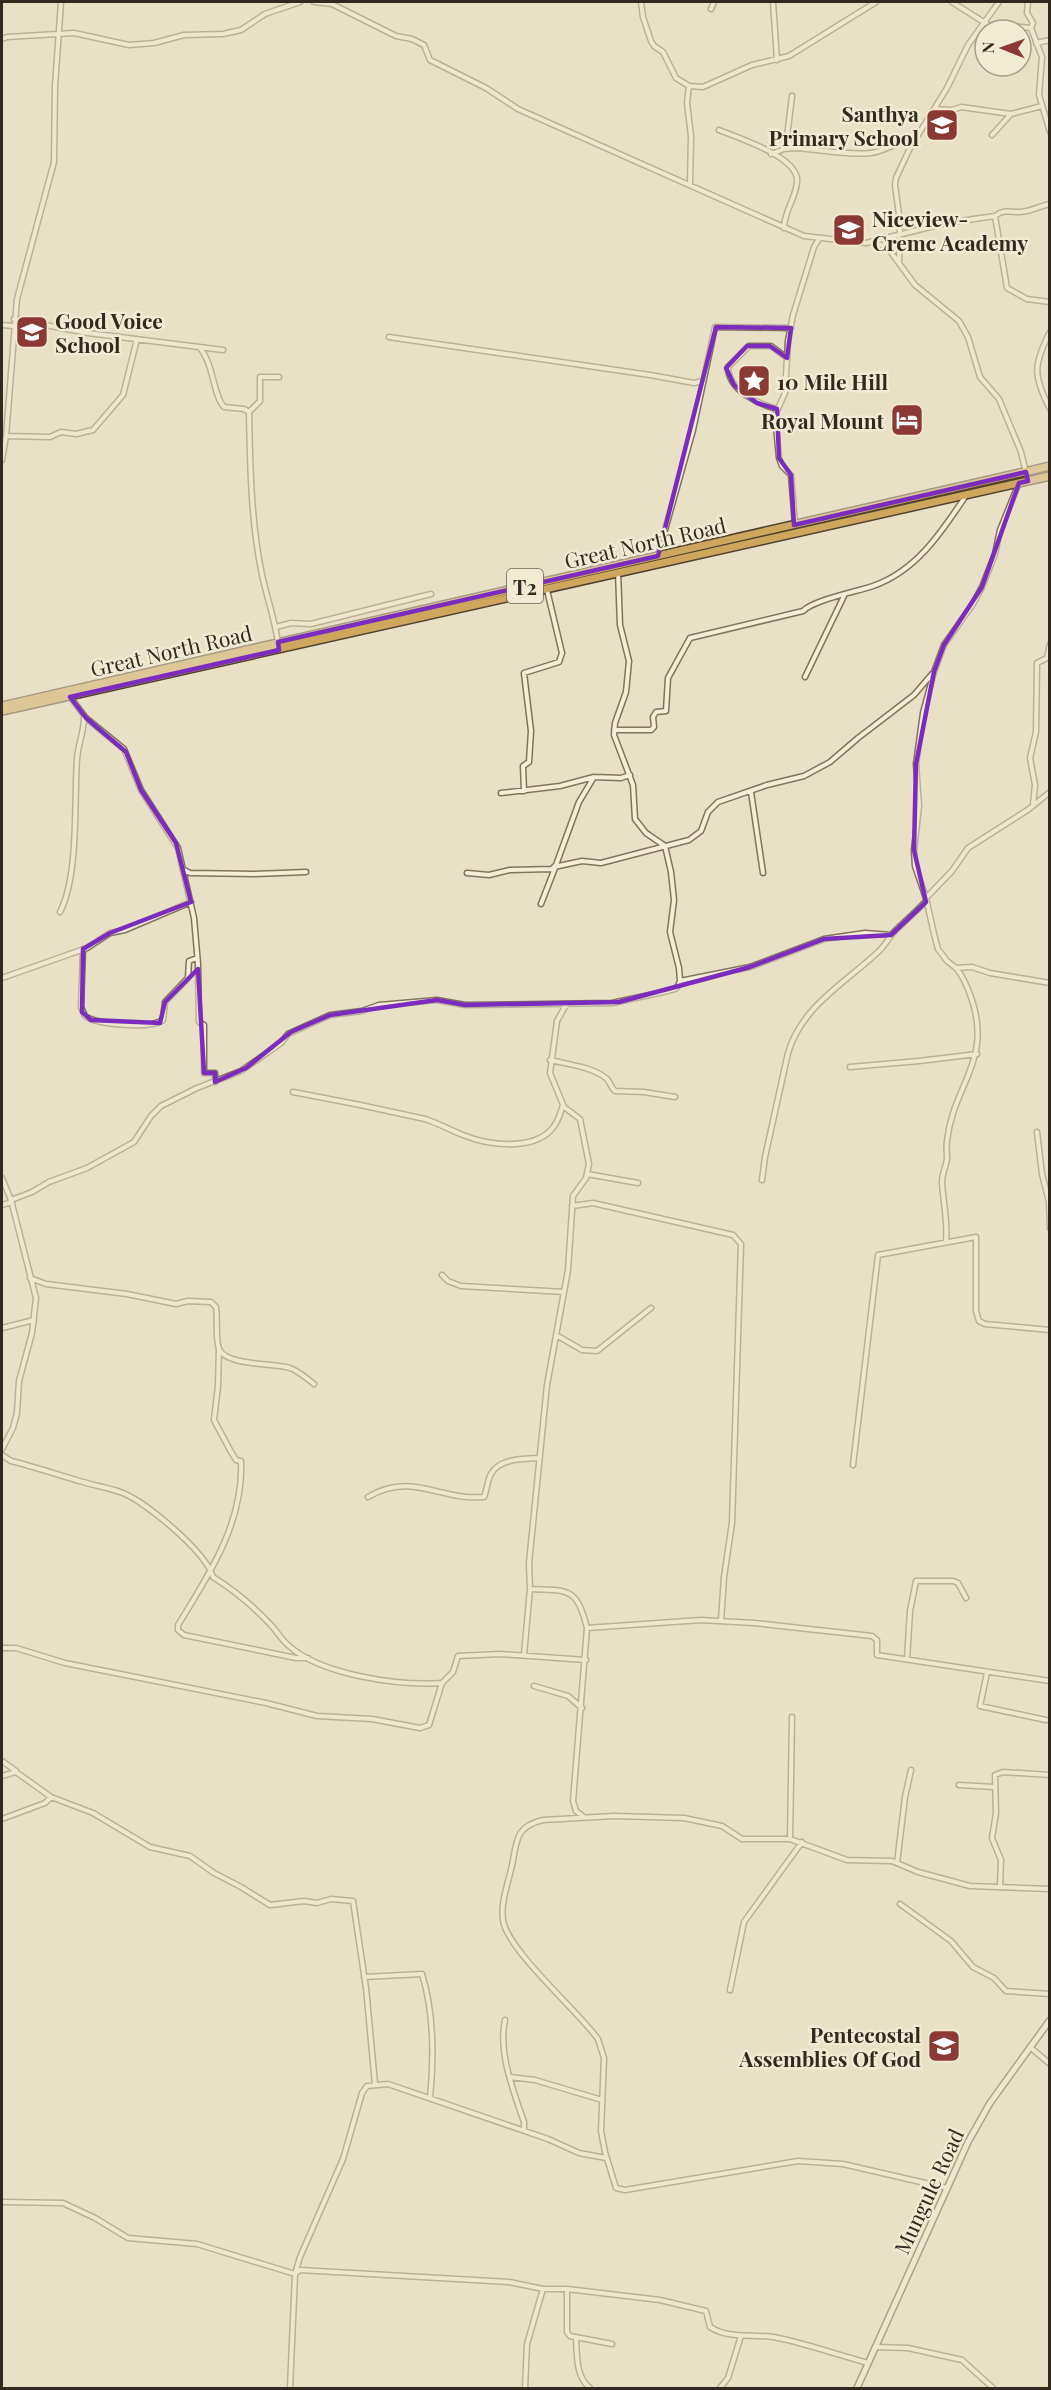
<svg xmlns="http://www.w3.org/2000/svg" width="1051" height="2390" viewBox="0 0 1051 2390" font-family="'Playfair Display',serif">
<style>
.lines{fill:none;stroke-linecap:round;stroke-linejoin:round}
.street-casing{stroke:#82735d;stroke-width:7}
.secondary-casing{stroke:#645440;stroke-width:8}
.highway-casing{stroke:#504231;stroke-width:10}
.street{stroke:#f5eed7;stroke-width:4}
.secondary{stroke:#f5eed7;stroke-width:5}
.highway{stroke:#cfa65e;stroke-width:7}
.marked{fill:none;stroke:#7b2cbf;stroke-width:4.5;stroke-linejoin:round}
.labels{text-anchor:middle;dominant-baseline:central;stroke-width:5;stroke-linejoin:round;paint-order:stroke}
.shield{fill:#f1ebd3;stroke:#6c6455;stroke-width:1.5}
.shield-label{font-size:20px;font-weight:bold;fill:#332a1f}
.poi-label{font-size:21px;font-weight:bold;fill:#332a1f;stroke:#f1ebd3;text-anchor:end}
.street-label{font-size:21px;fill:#332a1f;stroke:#f1ebd3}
</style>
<rect width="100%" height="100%" fill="#e9e1c5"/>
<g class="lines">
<!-- street casing -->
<g class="street-casing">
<path id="street" d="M314,2L332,4L396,36L412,39L424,45L430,60L486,88L518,109L804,236L866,243L946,223L995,216C1004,209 1009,212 1019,212C1029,212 1040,206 1050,204
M641,2L643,17L651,41L654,46L663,52L676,78L689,86L703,87L752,65L789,56L876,2
M773,2L777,60
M952,2L990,26L997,27L1001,25L1031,28
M1028,2L1027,13L1033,23L1031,28L1042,57L1039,95L1050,132
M711,9L714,2
M2,39L7,37L74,33L129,45L154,43L184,35L223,34L241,30L265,14L300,2
M1036,43L1050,40
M689,86L687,103L691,136L690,185
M935,109L952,110L961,107L1011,114
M719,130C738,138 800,157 797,182C796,198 784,211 784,228
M992,135L1011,114L1042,106
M791,147L787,137L792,96
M771,154L784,149L795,148C820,149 846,156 871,153C887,151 899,140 915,139
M995,216L1007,288L1027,299L1050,302
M872,242L887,247L915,285L959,321L968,337L980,377L999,399L1021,452L1028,481
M899,263L900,222L895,185L896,178L910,148L947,88L968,45L999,2
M14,319L88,333L223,350
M2,325L13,326
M1050,332C1033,365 1033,376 1050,409
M389,337L650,375L694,383L703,381
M200,348C214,365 213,395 224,407L244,409L249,412
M777,409C758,404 728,390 728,367L749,346H771L787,358
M6,436L50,437L61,432L76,434L93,430L123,395L137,339
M2,460L6,436L17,299L54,162L55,86L61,2
M1019,483L1000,530L995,554L982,587L973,604L944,645L934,672L923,713L916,764L919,806L914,850L915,866L926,898L934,934L938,949L947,961L956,968L972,967L990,973L1050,983
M795,524L791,475L782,466L779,458L775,415L785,393L788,341L793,315L814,247L819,239
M658,555L693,430L715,327L791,328
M276,627L291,623L311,624L431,594
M278,643C275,620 267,598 262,575C251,522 250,466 249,412L260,401V377H279
M805,677L844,596
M70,697L86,718L124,749L141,790L178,848L194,918L198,964L199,1022L204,1025V1073H215V1082
M614,730H651L654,727L653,717L656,712L666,711L668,678L690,638L803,611C814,600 855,592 873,586C916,571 941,533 965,497
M524,791L523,766L529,762L531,731L524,673L559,662L562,653L547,590
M751,792L763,873
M501,793L560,786L594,777
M1033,805L1035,785L1030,758L1036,732L1037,663L1047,658L1050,644
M554,867L582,861L601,863L689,840L701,831L708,812L718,802L767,785L804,776L830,762L858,738L914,695L932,674
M184,870L190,873L255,874L306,872
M467,873L489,875L510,870L552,869L556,865L579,802L594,777L621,778L630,775
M926,898L952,871L968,848L1029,809L1050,792
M541,904L555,868
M60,912C79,875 74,801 77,759C78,744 84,732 84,718
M83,949L81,1007L85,1016C97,1025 150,1029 163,1020L165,1002L188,978L189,961L197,958
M2,978L87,948L110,933L125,930L191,902
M680,981L750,967L824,939L865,933L891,935
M550,1060C566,1064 594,1067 607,1079C610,1082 611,1088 615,1091L644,1092L675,1097
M850,1067L919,1061L977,1054
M293,1092C337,1100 381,1109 425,1119C438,1123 450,1130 463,1135C487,1145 531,1151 551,1130C558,1123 560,1114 563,1105
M1037,1132L1042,1174L1049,1202L1050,1228
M587,1174L638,1183
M2,1178L11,1200L36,1298L32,1333L19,1381L17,1413L13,1428L2,1449
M762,1180L765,1157L788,1053C802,1006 844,984 878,952C885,946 889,937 895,931C905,921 916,912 925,902
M11,1200L32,1192L49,1182L87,1168L134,1142L151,1116L161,1106L197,1088L241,1071L281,1043L288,1034L330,1015L362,1011L379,1005L437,1000L465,1005L612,1003L659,993L675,989L678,986L680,981L679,968L670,932L674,900L671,872L665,846L646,833L635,819L633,785L614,735L615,723L626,692L629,661L620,625L618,572
M2,1205L12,1202
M572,1206L593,1203L733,1235L741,1244L732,1523L724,1577L721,1621
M946,1241C948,1221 943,1202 942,1182C942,1173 946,1167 947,1159C947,1153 946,1147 947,1141C953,1085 992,1062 972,1000C968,988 964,977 956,968
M442,1275L448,1281L461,1286L564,1292
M30,1278L46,1284L127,1294L176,1304L188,1301L211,1302L216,1307C218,1320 215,1337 219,1349C226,1366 275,1363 290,1368C300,1372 306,1378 314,1384
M2,1328L34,1320
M556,1335L582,1350L597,1351L651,1308
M219,1348L218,1386L214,1420L230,1450L236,1460L241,1461C244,1522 209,1575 178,1625V1630L184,1635L296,1658H308
M2,1455L11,1461C35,1467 59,1475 83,1482C96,1486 110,1488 123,1493C147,1503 206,1552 213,1577C234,1590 253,1606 270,1624C276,1630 281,1639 288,1645C320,1675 399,1686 442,1683
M853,1465L878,1255L976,1237V1311L979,1321L985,1324L1050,1330
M368,1497C412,1471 440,1501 484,1497C487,1490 487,1481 491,1474C500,1458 523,1459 539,1458
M530,1589C569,1590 577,1588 587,1628L573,1801L576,1811L584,1817
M587,1628L701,1620L754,1623L872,1636L877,1640V1655L1050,1681
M2,1648H16L65,1663L266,1703L317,1716L372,1719L420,1728L429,1725L442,1683L453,1672L458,1656L500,1654L586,1660
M524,1655L530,1589L529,1563L547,1385L568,1270L573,1196L586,1178L589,1164L580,1119L564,1107L550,1073L557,1021L566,1005
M907,1659L910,1611L916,1581H953L958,1583L966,1598
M987,1673L980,1706L1046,1720
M534,1686L568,1696L582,1708
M2,1761L16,1771
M2,1776L16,1772L51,1797L93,1813L150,1847L190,1856L214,1873L241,1887L270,1905L304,1901L317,1903L331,1899L353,1901L366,1988L375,2084
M959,1785L994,1787
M2,1819L45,1803L51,1797
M790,1839L792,1717
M897,1863L905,1797L911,1770
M1000,1886L1001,1860L992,1838L996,1813L995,1775L1003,1772L1050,1775
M900,1904L951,1941L973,1967L994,1978L1006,1991L1050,1994
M364,1977L422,1974C434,2013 434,2058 430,2098
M730,1990L744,1922L802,1842
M505,2020C498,2052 513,2090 524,2122V2130
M1030,2047L1050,2064
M510,2077L535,2080L602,2100
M947,2188L843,2164L798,2161L625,2190L616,2188L605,2152L601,2131L604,2058L598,2039C578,2011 507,1950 503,1920C500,1901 510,1879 513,1860C517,1837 518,1826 543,1820L614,1816L684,1818L722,1826L742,1839H790L847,1860L892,1861L918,1872L970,1886L1050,1889
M2,2202L63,2203L95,2218L128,2238L197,2244L295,2274L300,2270L509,2282L543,2289H567L660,2300L706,2311L710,2327C730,2340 756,2333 778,2338C808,2344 838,2355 868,2363
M567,2289V2332L570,2336L612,2344
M576,2339C577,2356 576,2377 590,2388
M876,2347L908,2348L962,2360L993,2388
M290,2388L295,2274L300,2257L343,2159L362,2093L367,2086L388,2084L548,2139L579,2153L606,2158
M525,2388L527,2344L543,2289
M720,2388L728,2378L741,2336"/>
</g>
<!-- secondary casing -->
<g class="secondary-casing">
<path id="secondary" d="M857,2388L968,2142L990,2103L1050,2020"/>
</g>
<!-- highway casing -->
<g class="highway-casing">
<path id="highway" d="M2,706L1050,466
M2,711L1050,476"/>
</g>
<!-- street -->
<use href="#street" class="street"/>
<!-- secondary -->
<use href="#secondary" class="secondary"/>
<!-- highway -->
<use href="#highway" class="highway"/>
</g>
<!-- marked area -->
<path d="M0 0H1051V2390H0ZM716,327L791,328L787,358L770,346H747L726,368L734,385L757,403L777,409L779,458L791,475L794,525L1026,472L1028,481L1019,483L982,587L944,645L934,672L916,764L914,850L926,902L891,935L824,939L750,967L619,1002L465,1005L437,1000L330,1015L291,1032L246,1068L215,1082V1073H204L198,969L165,1002L160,1023L91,1020L82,1012L83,949L110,933L191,902L176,843L141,790L126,752L86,718L70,697L279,650L278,642L658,556Z" fill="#e9e1c5" fill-opacity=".55" fill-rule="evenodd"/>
<path class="marked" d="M716,327L791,328L787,358L770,346H747L726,368L734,385L757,403L777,409L779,458L791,475L794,525L1026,472L1028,481L1019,483L982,587L944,645L934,672L916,764L914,850L926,902L891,935L824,939L750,967L619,1002L465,1005L437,1000L330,1015L291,1032L246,1068L215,1082V1073H204L198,969L165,1002L160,1023L91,1020L82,1012L83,949L110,933L191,902L176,843L141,790L126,752L86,718L70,697L279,650L278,642L658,556Z"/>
<!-- icons -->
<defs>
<g id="school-square" transform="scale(1.725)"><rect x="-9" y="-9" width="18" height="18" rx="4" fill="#8a3933" stroke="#f1ebd3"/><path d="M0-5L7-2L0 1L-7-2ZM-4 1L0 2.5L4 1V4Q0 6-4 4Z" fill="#fff"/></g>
<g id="sight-square" transform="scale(1.725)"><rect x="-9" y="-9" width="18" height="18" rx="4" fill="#8a3933" stroke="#f1ebd3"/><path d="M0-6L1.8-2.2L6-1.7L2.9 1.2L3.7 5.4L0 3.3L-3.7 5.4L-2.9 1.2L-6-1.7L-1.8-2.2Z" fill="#fff"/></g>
<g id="hotel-square" transform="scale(1.725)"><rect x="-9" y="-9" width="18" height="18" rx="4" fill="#8a3933" stroke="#f1ebd3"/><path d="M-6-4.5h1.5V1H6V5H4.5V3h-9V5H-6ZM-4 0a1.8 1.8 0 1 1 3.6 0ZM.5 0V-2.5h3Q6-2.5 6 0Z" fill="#fff"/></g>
</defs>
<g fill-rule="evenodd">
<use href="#school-square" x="942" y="125"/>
<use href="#school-square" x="849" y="230"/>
<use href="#school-square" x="32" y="332"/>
<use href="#sight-square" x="754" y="381"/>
<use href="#hotel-square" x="907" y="420"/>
<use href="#school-square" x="944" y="2046"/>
</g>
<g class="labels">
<!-- shield labels -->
<rect class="shield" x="507" y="569" width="36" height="34" rx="4.5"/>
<g class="shield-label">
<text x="525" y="586">T2</text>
</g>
<!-- poi labels -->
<g class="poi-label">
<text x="919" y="113">Santhya<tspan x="919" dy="24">Primary School</tspan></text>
<text x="872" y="218" text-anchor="start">Niceview-<tspan x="872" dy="24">Cremc Academy</tspan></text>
<text x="55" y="320" text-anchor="start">Good Voice<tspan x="55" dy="24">School</tspan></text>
<text x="777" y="381" text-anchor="start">10 Mile Hill</text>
<text x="884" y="420">Royal Mount</text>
<text x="921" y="2034">Pentecostal<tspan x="921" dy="24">Assemblies Of God</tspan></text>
</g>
<!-- street labels -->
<g class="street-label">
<text transform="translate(645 542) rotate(-13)">Great North Road</text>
<text transform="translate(171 650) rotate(-13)">Great North Road</text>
<text transform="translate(928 2191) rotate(-65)">Mungule Road</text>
</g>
</g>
<!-- border -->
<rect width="1051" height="2390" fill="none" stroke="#332a1f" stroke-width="6"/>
<!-- north arrow -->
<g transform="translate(1003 48) rotate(271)"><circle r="28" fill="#f1ebd3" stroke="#a59e8b" stroke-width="1.5"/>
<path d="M0-4.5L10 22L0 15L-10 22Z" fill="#8a3933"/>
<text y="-9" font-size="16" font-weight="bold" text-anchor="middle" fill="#332a1f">N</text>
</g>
</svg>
